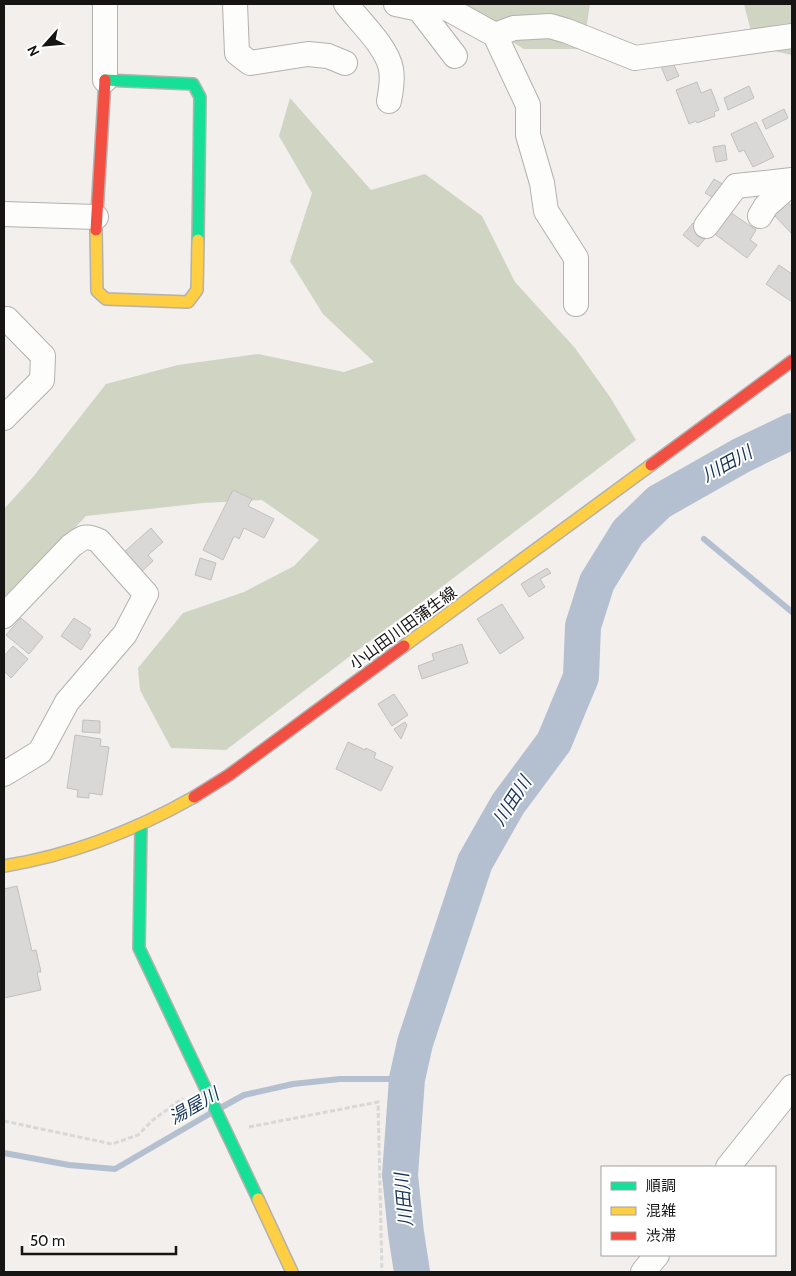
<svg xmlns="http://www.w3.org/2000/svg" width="796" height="1276" viewBox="0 0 796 1276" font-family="Cabin,'Noto Sans JP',sans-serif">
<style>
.forest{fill:#d0d4c3}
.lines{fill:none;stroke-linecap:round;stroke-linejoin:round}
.stream{stroke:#b4bfd0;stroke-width:6}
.river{stroke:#b4bfd0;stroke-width:36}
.building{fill:#dad8d6;stroke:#c2c0bf}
.street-casing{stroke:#b3b1af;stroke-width:26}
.fast-casing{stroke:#b3b1af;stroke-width:14}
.slow-casing{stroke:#b3b1af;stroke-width:14}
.jam-casing{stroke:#b3b1af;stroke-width:14}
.path{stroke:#d8d8d8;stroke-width:3;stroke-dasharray:5 2.5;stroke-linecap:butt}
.street{stroke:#fdfdfc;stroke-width:24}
.fast{stroke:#16e098;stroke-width:11}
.slow{stroke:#ffcf43;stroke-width:11}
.jam{stroke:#f24e42;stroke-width:11}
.labels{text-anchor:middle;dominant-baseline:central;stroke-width:4;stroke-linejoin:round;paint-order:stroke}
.street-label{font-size:16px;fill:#161514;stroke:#fff}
.water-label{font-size:18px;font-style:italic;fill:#183457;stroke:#fff}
</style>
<rect width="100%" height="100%" fill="#f2efed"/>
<!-- forest -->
<path class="forest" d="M450,4H590L583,49H524Z
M744,4H792V55L755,47Z
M290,98L371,190L425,174L482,216L515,282L575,348L610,397L636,440L226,750L171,748L140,690L138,668L183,613L244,592L294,566L319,540L262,500L203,503L86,516L39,566L4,606V509L33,477L106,384L178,365L258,354L344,372L374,362L323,314L290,261L312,193L279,136Z"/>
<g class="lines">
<!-- stream -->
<path class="stream" d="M704,539L792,612
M222,1107L244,1095L293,1084L340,1079H407
M4,1153L69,1165L115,1169L211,1113"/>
<!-- river -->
<path class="river" d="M412,1272L406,1233L400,1175L407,1079L415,1043L475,862L508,804L554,742L581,677L583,626L597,582L628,532L659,502L742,455L792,431"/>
</g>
<!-- building -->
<path class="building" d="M672,61L679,76L667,81L661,66Z
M697,82L701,93L711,89L719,110L714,112L715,116L697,123L696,121L689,124L676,90Z
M749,86L754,98L728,110L724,98Z
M784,109L788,118L766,129L762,120Z
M756,122L774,157L753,167L744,150L739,152L731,134Z
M725,145L727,160L716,162L713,147Z
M714,179L726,186L717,200L705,193Z
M787,201L792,207V234L774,215Z
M730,212L756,230L750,240L757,245L747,258L712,232Z
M693,223L708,235L698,247L683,235Z
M779,265L792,274V302L766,284Z
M233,490L252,499L248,506L274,519L264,538L244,528L239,539L234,536L223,560L203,550Z
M151,528L163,542L148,555L153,561L140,573L123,553Z
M200,558L216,563L211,580L195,575Z
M547,568L551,573L540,579L545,587L529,597L521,584Z
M502,604L524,638L500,654L477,619Z
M21,618L43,637L29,654L6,635Z
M74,618L91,629L88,633L91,635L81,650L61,636Z
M462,644L468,663L422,679L418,666L434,660L432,654Z
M13,646L28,659L11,678L4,671V656Z
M394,694L408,715L392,726L378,704Z
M83,720L100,721V733L82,732Z
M405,722L407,725L401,739L394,729Z
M75,735L101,739L100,746L109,747L102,795L89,793V798L77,797L78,790L67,788Z
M348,742L365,750L366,748L376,753L374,758L393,767L381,791L336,769Z
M17,886L32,951L36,950L41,972H37L41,990L4,998V889Z"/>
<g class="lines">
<!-- street casing -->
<g class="street-casing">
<path id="street" d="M105,4V80
M235,4L237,53L250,63L308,54L328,56L345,63
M346,4C360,22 387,47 391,69C393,80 391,91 389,101
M396,4L419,9L441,5L495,35L514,28L550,26L567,31L635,58L792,36
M419,9L455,56
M495,35L528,105V135L542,183L546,211L576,258V304
M4,214L96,217
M760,216L766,206L792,183
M706,226L736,186L792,180
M4,319H7L43,356L42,380L4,418
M4,616L71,546C82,538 85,534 99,541L146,594L125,634L67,702L40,752L4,774
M728,1167L792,1087
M643,1272L657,1255"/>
</g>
<!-- fast casing -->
<g class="fast-casing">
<path id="fast" d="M105,80L193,84L200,97L198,240
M141,826L139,948L258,1199"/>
</g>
<!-- slow casing -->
<g class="slow-casing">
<path id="slow" d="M96,230L97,291L106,299L188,302L197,290L198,240
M404,646L651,465
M4,866C72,855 134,831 194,797
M258,1199L292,1272"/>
</g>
<!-- jam casing -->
<g class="jam-casing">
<path id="jam" d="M96,230L105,80
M651,465L792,361
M194,797L229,775L404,646"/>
</g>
<!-- path -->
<path class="path" d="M4,1121L112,1144L138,1135L153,1120L183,1098
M249,1127L378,1102L382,1272"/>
<!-- street -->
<use href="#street" class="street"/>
<!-- fast -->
<use href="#fast" class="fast"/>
<!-- slow -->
<use href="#slow" class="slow"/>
<!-- jam -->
<use href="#jam" class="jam"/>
</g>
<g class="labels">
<!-- street labels -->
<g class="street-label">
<text transform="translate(403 628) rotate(-36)">小山田川田蒲生線</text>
</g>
<!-- water labels -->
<g class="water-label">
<text transform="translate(727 464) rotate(-29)">川田川</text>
<text transform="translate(512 801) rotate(-57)">川田川</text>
<text transform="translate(194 1106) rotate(-30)">湯屋川</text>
<text transform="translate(404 1200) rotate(-95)">川田川</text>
</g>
</g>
<!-- border -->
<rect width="796" height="1276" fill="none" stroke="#161514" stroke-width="10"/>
<!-- legend -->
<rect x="601" y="1166" width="175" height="90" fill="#ffffff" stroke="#a2a1a1"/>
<rect x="611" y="1182" width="25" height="8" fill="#16e098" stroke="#a2a1a1"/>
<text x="646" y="1191" font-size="15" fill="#161514">順調</text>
<rect x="611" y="1207" width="25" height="8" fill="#ffcf43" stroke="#a2a1a1"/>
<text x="646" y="1216" font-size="15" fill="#161514">混雑</text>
<rect x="611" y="1232" width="25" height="8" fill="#f24e42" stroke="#a2a1a1"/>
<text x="646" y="1241" font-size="15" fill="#161514">渋滞</text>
<!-- north arrow -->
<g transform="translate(45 45) rotate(243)" stroke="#ffffff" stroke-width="4" paint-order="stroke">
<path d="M0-4L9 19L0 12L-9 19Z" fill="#161514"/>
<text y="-8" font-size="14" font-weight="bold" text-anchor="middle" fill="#161514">N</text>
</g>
<!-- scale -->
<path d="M22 1246v8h154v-8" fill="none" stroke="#161514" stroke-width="2.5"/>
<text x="30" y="1246" font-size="15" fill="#161514" stroke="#ffffff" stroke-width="4" paint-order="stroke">50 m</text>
</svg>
